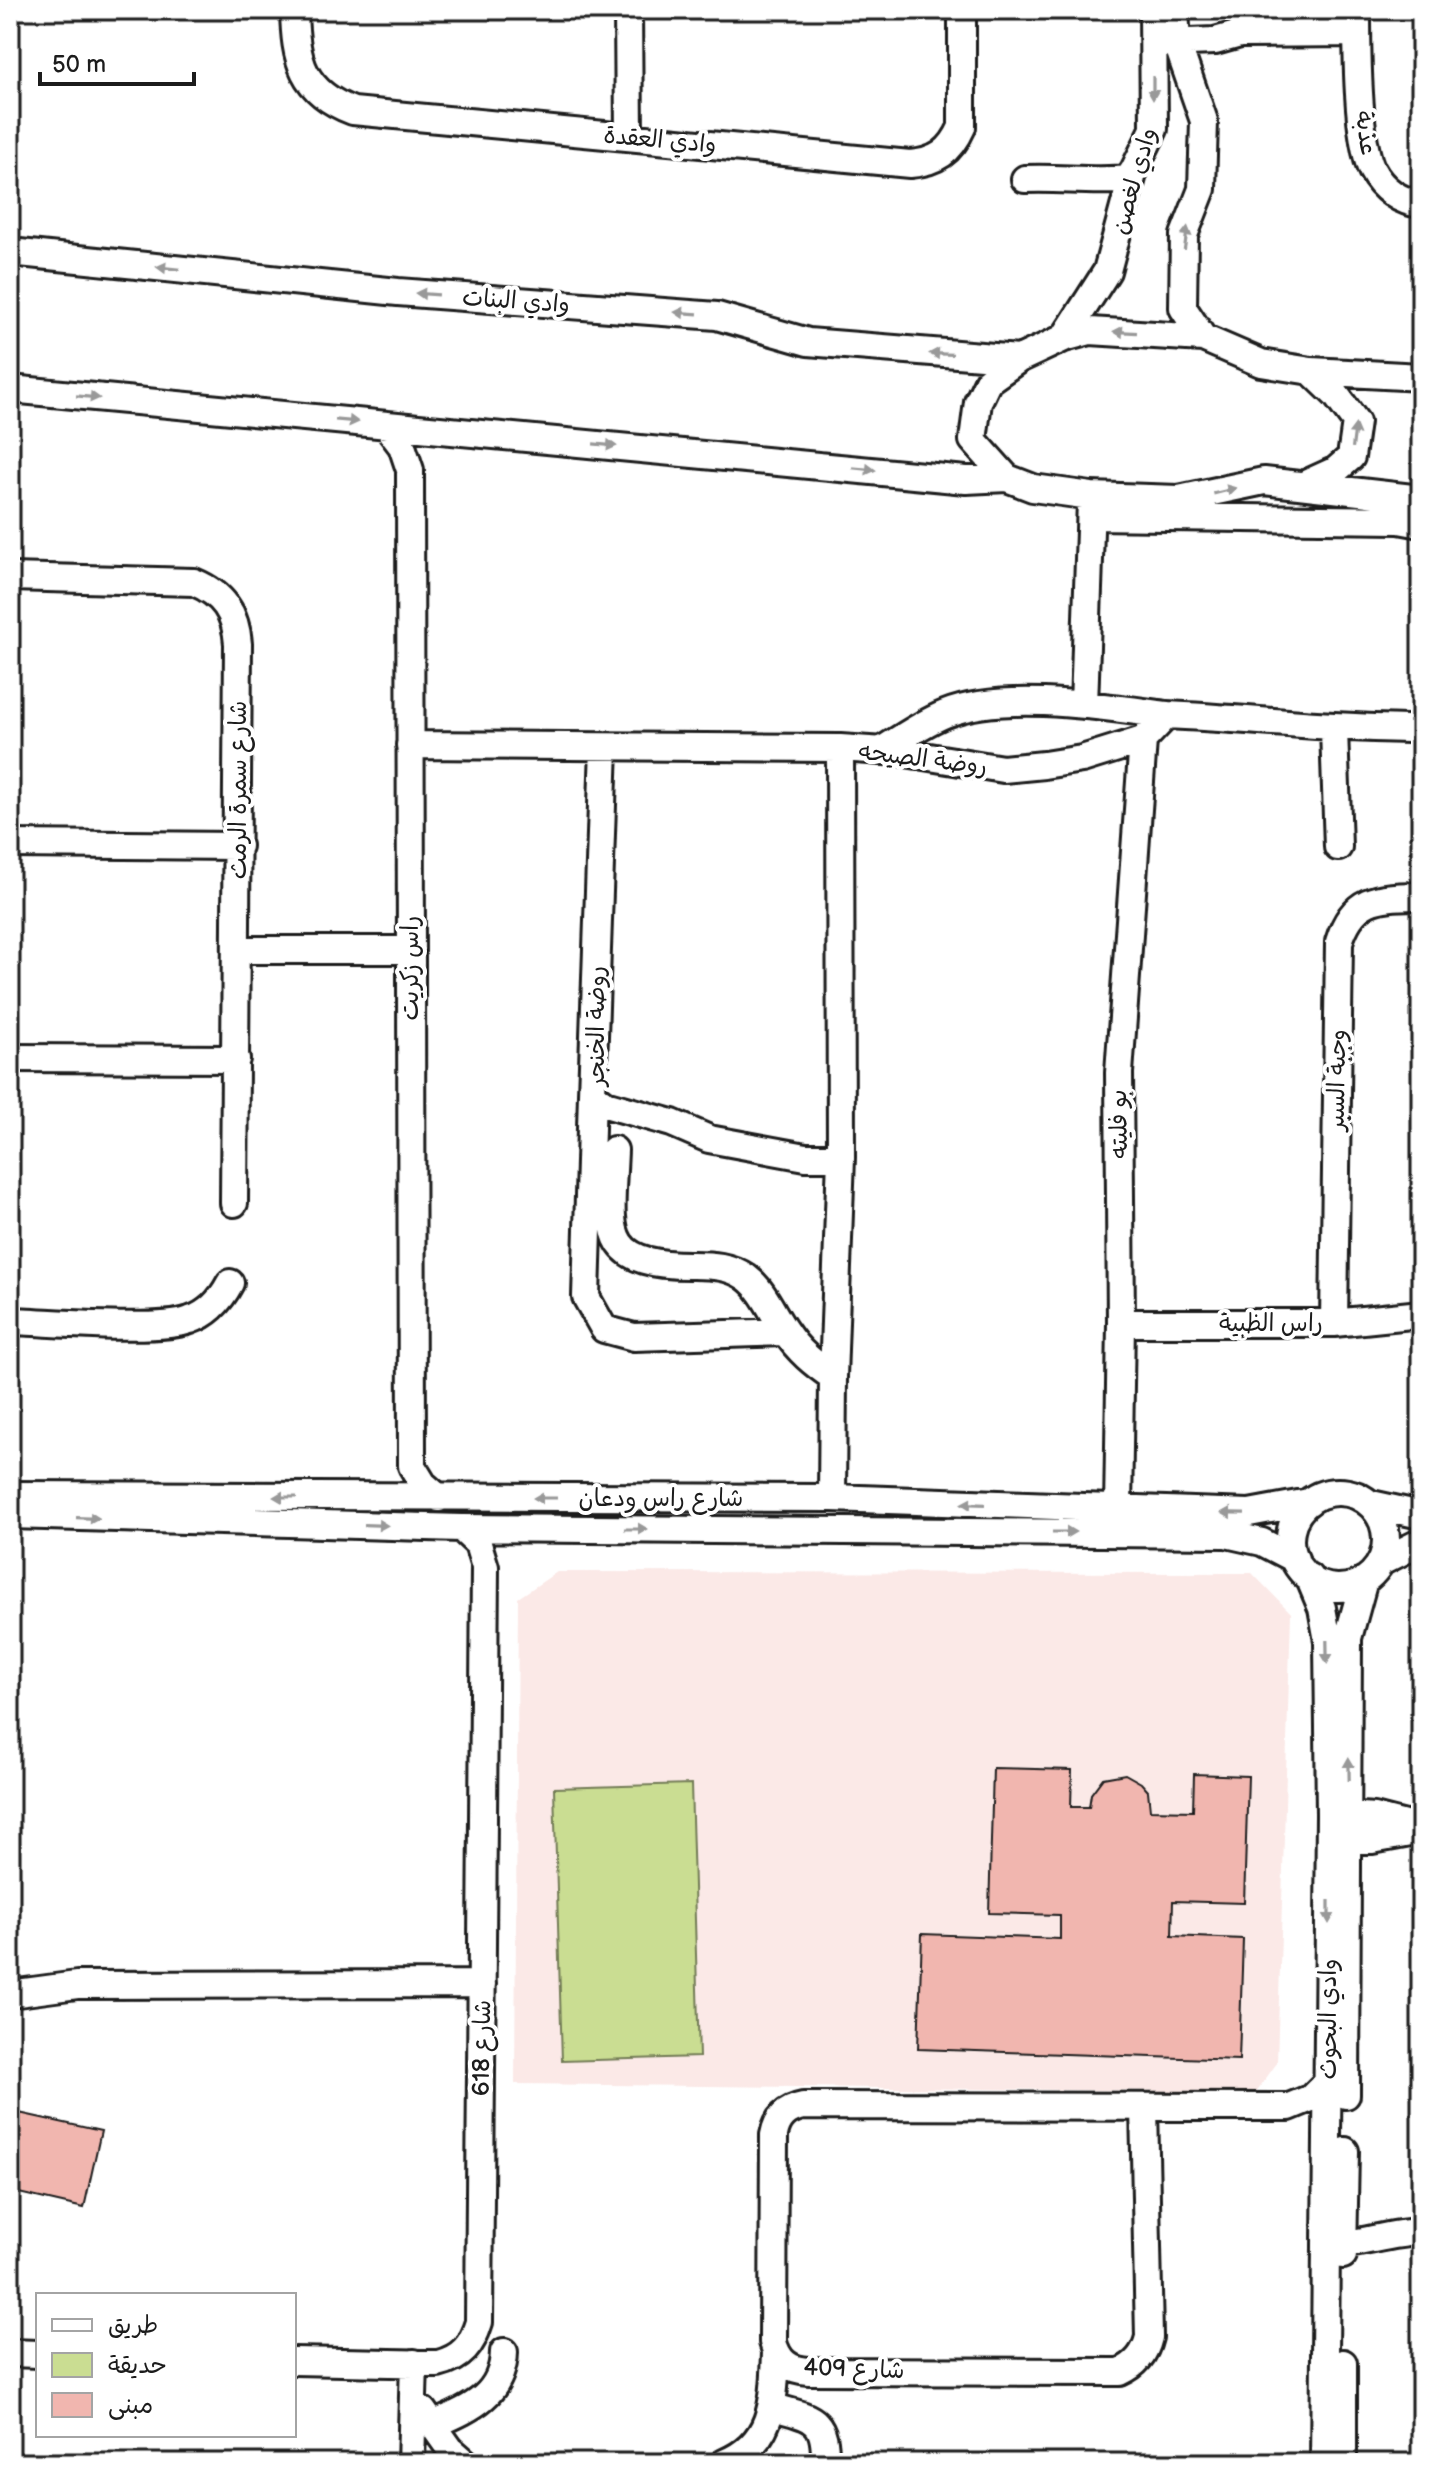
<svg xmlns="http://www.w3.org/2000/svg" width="1431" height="2473" viewBox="0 0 1431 2473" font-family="'Balsamiq Sans','Playpen Sans Arabic',sans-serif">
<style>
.built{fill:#fbe9e7}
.green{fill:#cadd92;stroke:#737c57;stroke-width:2}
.building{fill:#f1b6af;stroke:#1c1c1c;stroke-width:2}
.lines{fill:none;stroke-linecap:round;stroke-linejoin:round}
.minor-casing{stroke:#1c1c1c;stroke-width:32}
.minor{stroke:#fff;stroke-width:26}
.oneway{fill:#999}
.labels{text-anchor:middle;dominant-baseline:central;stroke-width:8;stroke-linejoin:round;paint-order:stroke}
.street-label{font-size:24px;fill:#1c1c1c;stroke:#fff}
</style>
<rect width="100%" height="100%" fill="#fff"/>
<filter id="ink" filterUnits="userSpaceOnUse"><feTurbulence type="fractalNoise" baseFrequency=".0125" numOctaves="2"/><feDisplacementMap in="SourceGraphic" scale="16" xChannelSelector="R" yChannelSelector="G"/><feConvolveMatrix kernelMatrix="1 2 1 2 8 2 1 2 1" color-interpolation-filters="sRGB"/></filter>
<g filter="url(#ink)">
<!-- built -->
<path class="built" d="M557,1572L1252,1573L1291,1613L1277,2063L1256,2092L515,2084L518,1598Z"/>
<!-- green -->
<path class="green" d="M691,1784L699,2057L562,2061L554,1788Z"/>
<!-- building -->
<path class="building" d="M993,1768L1072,1770L1071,1807H1089L1091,1794L1103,1778L1125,1774L1141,1783L1148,1791L1150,1810L1193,1811L1194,1774L1248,1776L1244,1903L1173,1901L1172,1936L1243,1939L1239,2060L918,2049L922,1934L1060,1939V1915L989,1913Z
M10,2111L101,2131L84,2208L10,2191Z"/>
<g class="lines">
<!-- minor casing -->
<g class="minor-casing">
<path id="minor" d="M294,10C295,60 302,92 353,111L910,164C936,162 951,152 962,127V10
M628,10L629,137
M1175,10L1177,43L1204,121L1202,189L1184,235L1183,308L1203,338
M1357,10C1357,46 1357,140 1372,170C1382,189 1400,202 1421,204
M1162,43L1215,41L1240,34L1357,33
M1025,179C1059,177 1093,183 1128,179L1134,170
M10,252L398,292L717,316L808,342L1019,359
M1064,338L1107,271L1134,170L1154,129L1153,10
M1311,371L1421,377
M10,389L966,480L1007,478
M386,425L402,446L410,470L412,1466L423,1484L439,1498
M1303,485L1336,470L1351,457L1356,422L1336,395L1311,371L1261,363L1203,338L1090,331L1064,338L1019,359L988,381L978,402L973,440L1007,478L1033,488L1091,496L1179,499L1264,481L1421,499
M1092,516L1399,520L1421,524
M10,577L194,582C223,594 236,613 238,644L234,1203
M1084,705L1091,501
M1334,729L1338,847
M410,745L840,748L899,752L1003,769L1044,765L1082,759L1143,740L1167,715C1252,719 1336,729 1421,729
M604,747L592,1094L605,1104L672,1123L709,1139L806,1157H841
M881,751C901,738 923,723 945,714C1003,690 1106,707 1167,715
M10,844L238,846
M237,950H410
M10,1058L236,1059
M592,1094L586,1297L604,1329L634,1337L785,1332
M614,1150C611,1228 597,1266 693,1265C712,1265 730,1266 746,1277C764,1290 772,1313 785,1331C798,1351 814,1364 833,1377L832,1498
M10,1321C50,1322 159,1332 190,1320C209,1314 221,1300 230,1283
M1121,1323H1334L1421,1314
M1334,1323L1339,942C1353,896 1378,897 1421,896
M833,1377L841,1157L840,748
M1290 1540a48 48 0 1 1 96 0a48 48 0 1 1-96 0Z
M10,1495L832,1498L1249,1513L1309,1502
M1371,1504L1421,1515
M1118,1509L1121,1323L1119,1073L1143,740
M10,1515L461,1528L1226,1534L1262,1542L1295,1559
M1381,1562L1421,1542
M1309,1577L1322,1608L1328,1641L1330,1814L1324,2463
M1334,1814L1374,1817L1421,1829
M1333,1840H1372L1421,1831
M10,1994L77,1985L482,1984
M1346,2095L1348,1638L1364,1580
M1144,2107L1149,2337C1145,2354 1136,2365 1120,2372L809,2371C789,2370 778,2361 773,2342L774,2135C777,2118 787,2109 803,2106L1289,2107L1311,2098L1328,2081
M1326,2246C1359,2245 1388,2233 1421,2232
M1343,2255L1345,2151
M10,2353L38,2354
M294,2361L438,2364C462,2358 472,2345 479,2322L485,1567L478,1544L461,1528
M1343,2363V2463
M773,2407C813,2418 826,2417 825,2463
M423,2411L450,2449L466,2463
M433,2425C469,2409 503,2396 504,2352
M411,2463L414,2363
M724,2463C774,2443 774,2400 776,2353"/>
</g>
<!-- minor -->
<use href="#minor" class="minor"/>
</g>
<!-- one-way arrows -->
<defs><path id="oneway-solid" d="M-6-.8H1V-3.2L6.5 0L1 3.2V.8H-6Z" transform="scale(2)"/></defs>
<g class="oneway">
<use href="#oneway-solid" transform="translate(1153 88) rotate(90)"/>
<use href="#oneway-solid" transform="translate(1186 238) rotate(-82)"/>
<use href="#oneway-solid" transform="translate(168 268) rotate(-174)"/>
<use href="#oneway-solid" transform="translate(427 294) rotate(-176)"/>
<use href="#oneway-solid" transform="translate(686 313) rotate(-176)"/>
<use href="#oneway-solid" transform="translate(1125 332) rotate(-177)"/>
<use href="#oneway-solid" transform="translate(941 354) rotate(-178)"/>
<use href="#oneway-solid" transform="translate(88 397) rotate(5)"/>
<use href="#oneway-solid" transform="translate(347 421) rotate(5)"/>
<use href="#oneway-solid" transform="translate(1354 436) rotate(-83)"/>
<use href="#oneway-solid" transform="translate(605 445) rotate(5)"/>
<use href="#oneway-solid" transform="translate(864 469) rotate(6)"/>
<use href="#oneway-solid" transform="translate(1225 491) rotate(-14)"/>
<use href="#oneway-solid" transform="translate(285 1497) rotate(-180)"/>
<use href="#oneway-solid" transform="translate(545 1498) rotate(-180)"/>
<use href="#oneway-solid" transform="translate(973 1504) rotate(-178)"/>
<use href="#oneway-solid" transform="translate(1233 1513) rotate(-179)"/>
<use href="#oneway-solid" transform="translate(88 1518) rotate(2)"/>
<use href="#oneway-solid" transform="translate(376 1525) rotate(2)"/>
<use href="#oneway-solid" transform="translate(636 1529)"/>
<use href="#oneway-solid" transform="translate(1064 1532)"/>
<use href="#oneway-solid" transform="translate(1327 1652) rotate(89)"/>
<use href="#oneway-solid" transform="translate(1349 1769) rotate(-91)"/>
<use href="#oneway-solid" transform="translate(1329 1912) rotate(90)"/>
</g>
</g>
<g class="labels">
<!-- street labels -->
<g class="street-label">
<text transform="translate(1366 133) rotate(83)">عذبة</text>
<text transform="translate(660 140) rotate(5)">وادي العقدة</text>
<text transform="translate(1134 181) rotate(-74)">وادي لغصن</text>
<text transform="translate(516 301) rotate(4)">وادي البنات</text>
<text transform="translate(923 759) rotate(7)">روضة الصيحه</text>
<text transform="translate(238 790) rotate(-90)">شارع سمرة الرمث</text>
<text transform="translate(410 968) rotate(-90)">راس زكريت</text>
<text transform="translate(596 1026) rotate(-90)">روضة الخنجر</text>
<text transform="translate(1337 1080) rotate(-89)">وجبة السبر</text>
<text transform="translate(1119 1124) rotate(-91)">بو فليته</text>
<text x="1271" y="1323">راس الظبية</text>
<text x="661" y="1498">شارع راس ودعان</text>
<text transform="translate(1328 2019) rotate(-90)">وادي البحوث</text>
<text transform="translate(482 2048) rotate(-89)">شارع 618</text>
<text transform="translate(854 2369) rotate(2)">شارع 409</text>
</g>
</g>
<!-- margin -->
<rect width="1431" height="2473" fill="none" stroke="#fff" stroke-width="40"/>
<rect x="20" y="20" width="1391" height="2433" fill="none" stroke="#1c1c1c" stroke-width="3" filter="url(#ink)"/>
<!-- legend -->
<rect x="36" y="2293" width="260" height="144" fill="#ffffff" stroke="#a4a4a4" stroke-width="2"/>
<rect x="52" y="2319" width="40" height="12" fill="#ffffff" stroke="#a4a4a4" stroke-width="2"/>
<text x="108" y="2333" font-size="24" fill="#1c1c1c">طريق</text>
<rect x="52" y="2353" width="40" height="24" fill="#cadd92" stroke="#a4a4a4" stroke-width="2"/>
<text x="108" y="2373" font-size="24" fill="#1c1c1c">حديقة</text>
<rect x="52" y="2393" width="40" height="24" fill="#f1b6af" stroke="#a4a4a4" stroke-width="2"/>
<text x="108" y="2413" font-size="24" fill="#1c1c1c">مبنى</text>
<!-- scale -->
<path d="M40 72v12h154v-12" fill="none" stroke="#1c1c1c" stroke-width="4"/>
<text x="52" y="72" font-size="24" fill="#1c1c1c" stroke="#ffffff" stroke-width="6" paint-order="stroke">50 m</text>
</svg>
